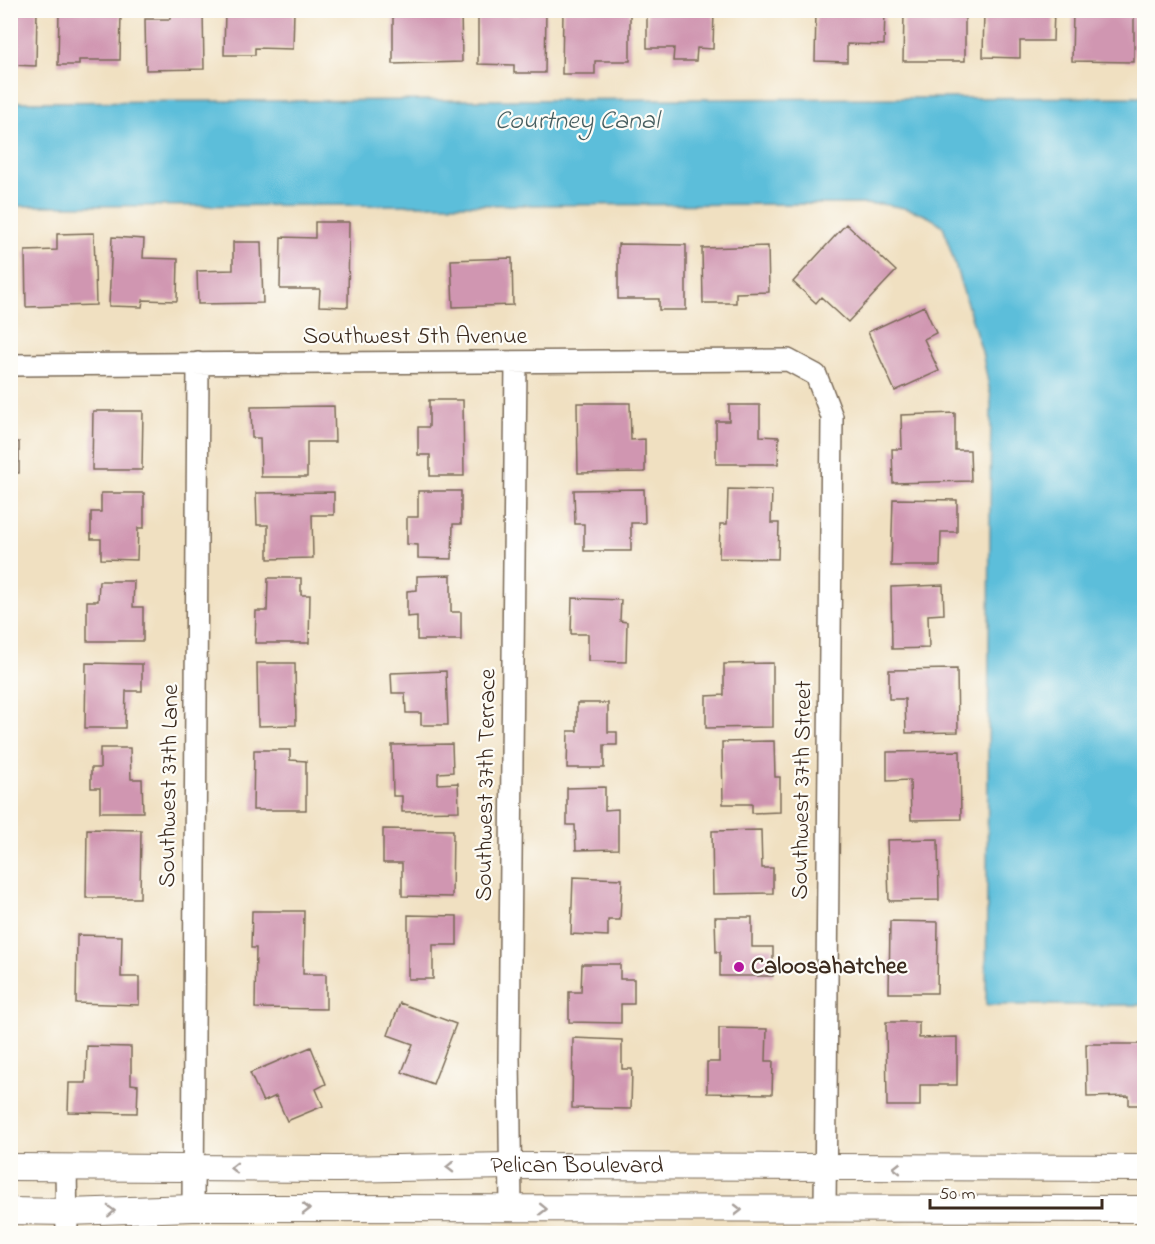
<svg xmlns="http://www.w3.org/2000/svg" width="1155" height="1244" viewBox="0 0 1155 1244" font-family="'Indie Flower',sans-serif">
<style>
.water{fill:#5cbeda;stroke:#4c747c;stroke-width:1.5}
.building{fill:#d096b1}
.lines{fill:none;stroke-linecap:round;stroke-linejoin:round}
.minor-casing{stroke:#7a6a57;stroke-width:24}
.tertiary-casing{stroke:#7a6a57;stroke-width:28}
.minor{stroke:#fff;stroke-width:21}
.tertiary{stroke:#fff;stroke-width:26}
.oneway{stroke:#a79f9a}
.poi-dot{fill:#b5179e;stroke:#fdfcf7;stroke-width:2}
.labels{text-anchor:middle;dominant-baseline:central;stroke-width:4.5;stroke-linejoin:round;paint-order:stroke}
.street-label{font-size:24px;fill:#3b2a1e;stroke:#fdfcf7}
.poi-label{font-size:24px;font-weight:bold;fill:#3b2a1e;stroke:#fdfcf7;text-anchor:start}
.water-label{font-size:26px;font-style:italic;fill:#475e60;stroke:#fdfcf7}
</style>
<rect width="100%" height="100%" fill="#fdfcf7"/>
<filter id="ink" filterUnits="userSpaceOnUse"><feTurbulence type="fractalNoise" baseFrequency=".0167" numOctaves="2"/><feDisplacementMap in="SourceGraphic" scale="12" xChannelSelector="R" yChannelSelector="G"/><feConvolveMatrix kernelMatrix="1 2 1 2 8 2 1 2 1" color-interpolation-filters="sRGB"/></filter>
<filter id="wash" filterUnits="userSpaceOnUse"><feTurbulence type="fractalNoise" baseFrequency=".008" numOctaves="4" result="noise"/><feDisplacementMap in="SourceGraphic" scale="24" xChannelSelector="R" yChannelSelector="G"/><feGaussianBlur stdDeviation="1.35" result="paint"/><feColorMatrix in="noise" values="0 0 0 0 0 0 0 0 0 0 0 0 0 0 0 0 0 1.4 0 .05"/><feComposite in="paint" operator="in"/></filter>
<g filter="url(#wash)">
<rect width="100%" height="100%" fill="#f0e0c1"/>
<!-- water -->
<path class="water" d="M1144,97V1005H986L991,397L982,352L943,226C923,211 904,207 880,204L11,206V102Z"/>
<g id="blocks">
<!-- building -->
<path class="building" d="M10,10H37L36,66L10,65Z
M59,10L121,12L120,60H79V65H58Z
M170,10H203L204,69L146,70L145,19H170Z
M225,10H294L293,49L255,48V55H224Z
M393,10H461L462,62L393,64Z
M519,10H546L545,73H514V65L478,64V14L519,15Z
M563,10H630V61H595V74H562Z
M647,10H714L713,49L697,48L696,61H673L674,48H647Z
M816,10H885L884,45L847,44V62L815,61Z
M932,10H965V61H903L904,12H932Z
M984,10H1054L1053,41H1020V58L983,57Z
M1073,10L1134,11V62L1072,61Z
M315,222H349L348,307L319,306L320,289H280L281,237L315,238Z
M846,224L896,271L848,322L821,297L816,303L793,282Z
M94,233L96,305L26,307L25,251L57,250V234Z
M112,237L144,239L143,258L178,259L177,301L143,300L142,307L109,306Z
M233,242H261L263,303L198,304L197,271L233,270Z
M618,244L686,245V310H659V299H618Z
M768,246L769,292L736,293V303H703L702,248Z
M512,258L513,305L453,307L451,260Z
M924,306L936,333L924,339L939,371L895,391L868,332Z
M429,400H463L464,476H430V455H418V427H429Z
M577,403H630L631,440L645,439V472L578,473Z
M729,405H760V436L779,437L778,464H716V421H729Z
M334,406L335,442H307V477H261L260,438H252L251,407Z
M93,411H143L142,470H92Z
M955,413V450H970L971,481L893,483L892,449H902L901,415Z
M10,442H19V473H10Z
M644,489L645,523H631V551H584V524H575L574,490Z
M728,489L772,490L771,523H779L778,559L719,558L720,524H727Z
M418,491H461V524H453L452,559L418,558V545L407,544V517H418Z
M334,492V515H312L313,558L268,559V525H257L256,493Z
M101,493H144V528H138L137,560L101,559V539H91V512H101Z
M893,499L957,500V532H941L940,566H891Z
M451,575V612H461V640H417V616L407,617V591L417,590V576Z
M268,578H301V595H310L309,643H255L256,611H267Z
M99,581H134L133,607H143V641H87V601H98Z
M943,585L944,614L928,615L929,648L892,649L891,587Z
M572,598L621,600L620,621L627,622L626,662L588,661V634H571Z
M10,615H14L15,645H10Z
M86,663L142,664V691H126L125,728H85Z
M257,663H295L296,725L258,726Z
M773,663V727L706,728V696L724,695V664Z
M957,669L958,732L906,733L905,699H889V670Z
M446,671L448,725H421V713H406L405,693H392L391,673Z
M577,703H608V732H617V745H604V768H567L568,731H577Z
M774,741L775,777H780V812L752,813V804H723L722,742Z
M452,744L453,772L438,773V784L458,783L459,811L402,812V796H393L392,745Z
M100,748H130L131,779H142L143,812H100V788H91V768H100Z
M254,750H290V760L306,761V810H253Z
M960,751L961,819L911,820L910,780L887,781V752Z
M605,787V810L618,809V849L576,850L575,825H567V788Z
M87,829L141,830L140,898H86Z
M383,829L453,830L452,897L402,896V863H383Z
M761,830L762,868H773V893L713,894L712,831Z
M938,839L939,900L889,901L887,840Z
M573,877L622,879L620,920H608V936L571,934Z
M252,911H304L303,974H326V1009L255,1008L256,948H251Z
M408,915L457,916V945H433V979H408Z
M715,917H752V947H773V976H720V952H716Z
M890,921L938,922L937,993H889Z
M77,935L122,936L121,977H139V1005L76,1003Z
M582,964H620V979H634V1004H621V1023L569,1022V992H581Z
M400,1003L456,1024L433,1084L402,1072L413,1044L388,1035Z
M886,1022H919V1038L957,1037V1085H920V1106H887Z
M719,1028L767,1029L766,1061H773L772,1094L707,1093V1062H719Z
M573,1038L622,1040V1069H632L631,1109L572,1108Z
M1086,1044H1144V1105H1129V1096L1087,1097Z
M87,1046L131,1047V1084L138,1085L137,1113L68,1112L69,1083H86Z
M311,1047L326,1084L316,1089L323,1106L287,1121L276,1096L263,1102L250,1073Z"/>
</g>
</g>
<g filter="url(#ink)">
<use href="#blocks" fill-opacity="0" stroke="#7a6a57" stroke-width="1.5"/>
<g class="lines">
<!-- minor casing -->
<g class="minor-casing">
<path id="minor" d="M10,365L788,360L816,375L832,417L825,1209
M66,1167L67,1234
M193,1208L198,363
M511,1208L509,1058L516,362"/>
</g>
<!-- tertiary casing -->
<g class="tertiary-casing">
<g id="tertiary">
<path id="s1" d="M10,1167L338,1169L510,1166L1144,1168"/>
<path d="M10,1211L67,1212L193,1208L1144,1209"/>
</g>
</g>
<!-- minor -->
<use href="#minor" class="minor"/>
<!-- tertiary -->
<use href="#tertiary" class="tertiary"/>
</g>
<!-- one-way arrows -->
<defs><path id="oneway-chevron" d="M-2-3.5L2.5 0L-2 3.5" fill="none" stroke-width="1.6" stroke-linecap="round" stroke-linejoin="round" transform="scale(1.5)"/></defs>
<g class="oneway">
<use href="#oneway-chevron" transform="translate(450 1167) rotate(179)"/>
<use href="#oneway-chevron" transform="translate(234 1168) rotate(-180)"/>
<use href="#oneway-chevron" transform="translate(897 1168) rotate(-180)"/>
<use href="#oneway-chevron" transform="translate(306 1209) rotate(1)"/>
<use href="#oneway-chevron" transform="translate(543 1209) rotate(1)"/>
<use href="#oneway-chevron" transform="translate(738 1210)"/>
<use href="#oneway-chevron" transform="translate(111 1211) rotate(-2)"/>
</g>
</g>
<!-- markers -->
<circle class="poi-dot" cx="739" cy="967" r="6"/>
<g class="labels">
<!-- street labels -->
<g class="street-label">
<text x="415" y="337">Southwest 5th Avenue</text>
<text transform="translate(487 785) rotate(-89)">Southwest 37th Terrace</text>
<text transform="translate(170 786) rotate(-89)">Southwest 37th Lane</text>
<text transform="translate(803 790) rotate(-89)">Southwest 37th Street</text>
<text stroke="none"><textPath href="#s1" startOffset="567">Pelican Boulevard</textPath></text>
</g>
<!-- poi labels -->
<g class="poi-label">
<text x="751" y="967">Caloosahatchee</text>
</g>
<!-- water labels -->
<g class="water-label">
<text x="577" y="122">Courtney Canal</text>
</g>
</g>
<!-- margin -->
<rect width="1155" height="1244" fill="none" stroke="#fdfcf7" stroke-width="36"/>
<!-- scale -->
<path d="M930 1199v9h172v-9" fill="none" stroke="#3b2a1e" stroke-width="3"/>
<text x="939" y="1199" font-size="18" fill="#3b2a1e" stroke="#fdfcf7" stroke-width="4.5" paint-order="stroke">50 m</text>
</svg>
